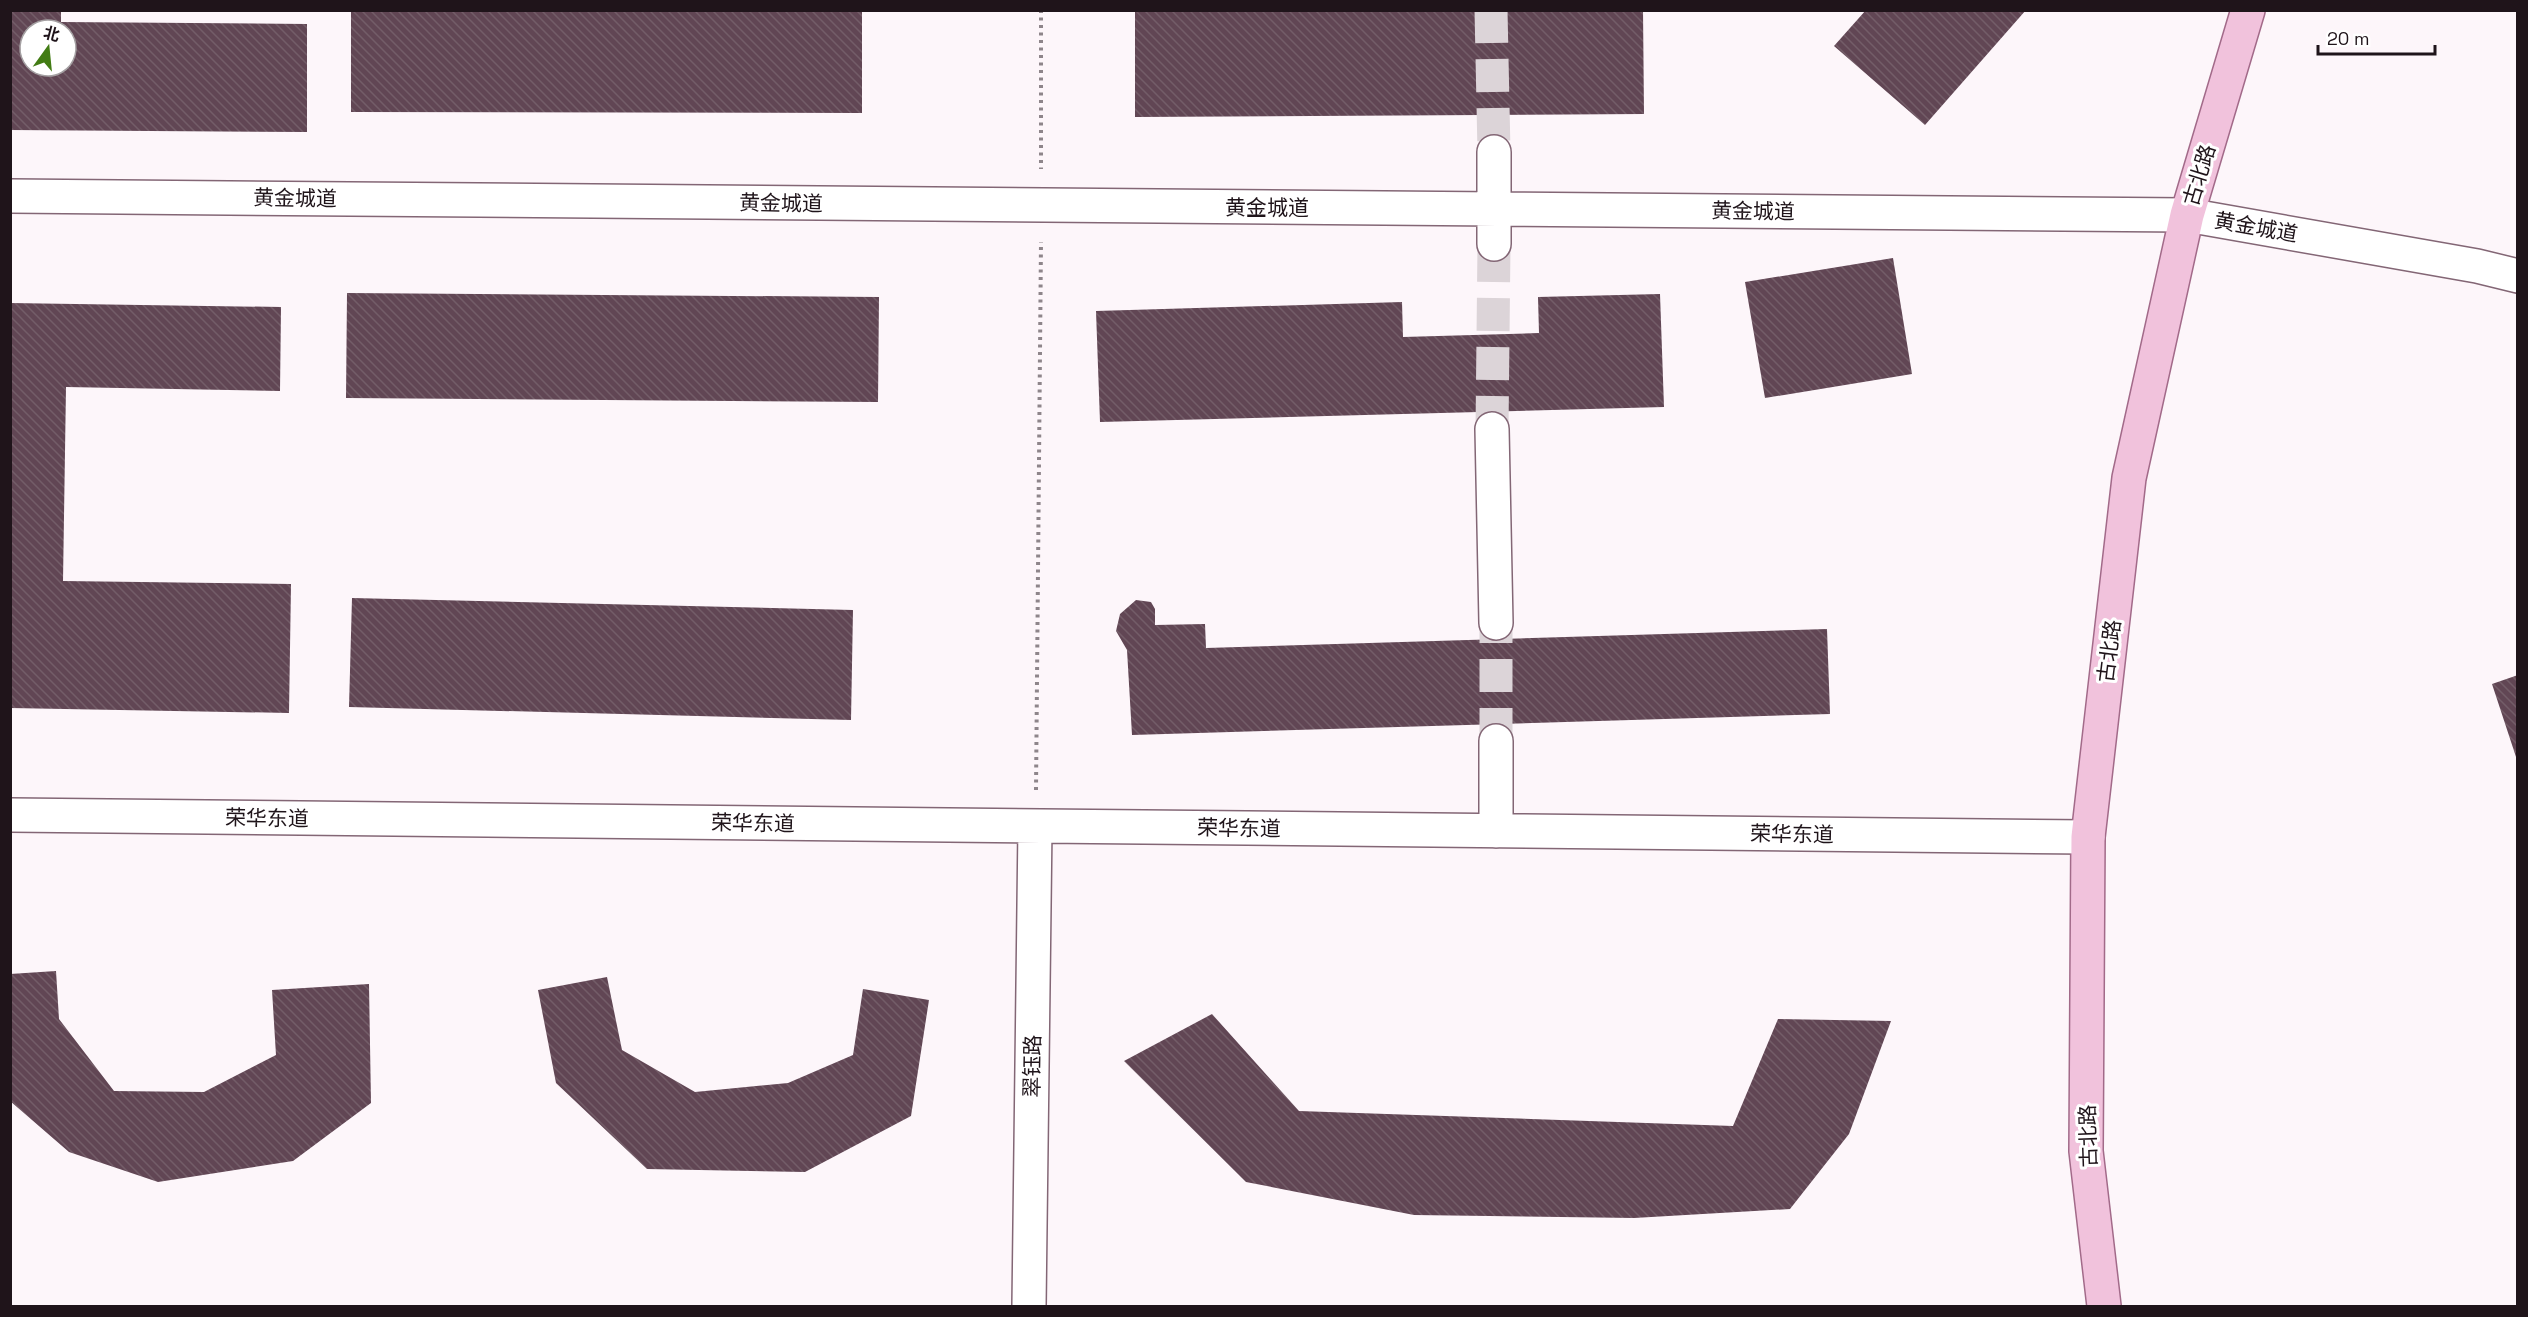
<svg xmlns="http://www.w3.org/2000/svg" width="2528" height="1317" viewBox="0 0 2528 1317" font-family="'Space Grotesk','Noto Sans SC',sans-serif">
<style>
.building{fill:url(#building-back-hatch);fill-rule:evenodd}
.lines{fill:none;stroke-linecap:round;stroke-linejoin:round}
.minor-tunnel{stroke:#dcd4d8;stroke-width:33;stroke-dasharray:33 16;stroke-linecap:butt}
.minor-casing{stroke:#836675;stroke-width:36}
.major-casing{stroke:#a26a89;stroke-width:36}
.path{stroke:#8e858a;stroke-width:4;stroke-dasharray:3 4.5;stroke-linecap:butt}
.minor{stroke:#fff;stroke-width:33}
.major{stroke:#f1c2dc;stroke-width:33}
.labels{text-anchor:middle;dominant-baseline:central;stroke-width:6;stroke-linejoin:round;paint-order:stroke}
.street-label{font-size:21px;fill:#1f141a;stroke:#fff}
</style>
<defs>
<pattern id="building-back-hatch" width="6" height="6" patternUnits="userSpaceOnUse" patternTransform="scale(1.5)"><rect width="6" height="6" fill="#614654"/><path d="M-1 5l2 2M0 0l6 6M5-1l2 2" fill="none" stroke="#735d68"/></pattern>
</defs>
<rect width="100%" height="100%" fill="#fdf6fa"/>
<!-- building -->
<path class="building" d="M10,10H61V22L307,24V132L10,130ZM30,30H66V66H30Z
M351,10H862V113L351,112Z
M1135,10H1643L1644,114L1135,117Z
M1866,10H2026L1925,125L1834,46Z
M1893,258L1912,374L1765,398L1745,282Z
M347,293L879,297L878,402L346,398Z
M1660,294L1664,407L1100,422L1096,311L1402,302L1403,337L1539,333L1538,297Z
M10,303L281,307L280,391L66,387L63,581L291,584L289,713L10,708Z
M352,598L853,610L851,720L349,707Z
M1136,600L1151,602L1155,609V625L1205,624L1206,648L1827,629L1830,714L1132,735L1127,650L1116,631L1120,614Z
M2518,675V760H2517L2492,684Z
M56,971L59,1019L114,1091L204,1092L276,1055L272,990L369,984L371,1103L293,1161L158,1182L69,1152L10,1101V974Z
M607,977L622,1050L695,1092L788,1083L853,1055L863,989L929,1000L911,1116L805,1172L647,1169L556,1083L538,990Z
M1212,1014L1299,1111L1733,1126L1778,1019L1891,1021L1849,1134L1790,1209L1634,1218L1414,1215L1246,1182L1124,1061Z"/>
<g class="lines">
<!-- minor-tunnel -->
<path class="minor-tunnel" d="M1491,10L1494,152
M1492,429L1494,244
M1496,741V623"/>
<!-- minor casing -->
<g class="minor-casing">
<path id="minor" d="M10,196L2187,215L2477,266L2518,276
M1494,244V152
M1492,429L1496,623
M1496,741V831
M10,815L2088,837
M1029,1306L1035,826"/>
</g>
<!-- major casing -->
<g class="major-casing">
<path id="major" d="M2104,1306L2086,1151L2088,837L2129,478L2187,215L2248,10"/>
</g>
<!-- path -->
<path class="path" d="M1041,10V169
M1036,790L1041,242"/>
<!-- minor -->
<use href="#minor" class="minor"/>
<!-- major -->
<use href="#major" class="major"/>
</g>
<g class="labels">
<!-- street labels -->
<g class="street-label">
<text transform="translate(2199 175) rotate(-73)">古北路</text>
<text transform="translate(295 198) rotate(1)">黄金城道</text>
<text transform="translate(781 203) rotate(1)">黄金城道</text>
<text x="1267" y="207">黄金城道</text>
<text transform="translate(1753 211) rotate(1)">黄金城道</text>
<text transform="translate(2256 227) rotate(10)">黄金城道</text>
<text transform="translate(2109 651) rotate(-83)">古北路</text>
<text transform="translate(267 818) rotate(1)">荣华东道</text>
<text transform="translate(753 823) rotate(1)">荣华东道</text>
<text transform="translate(1239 828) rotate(1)">荣华东道</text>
<text transform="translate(1792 834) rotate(1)">荣华东道</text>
<text transform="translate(1032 1066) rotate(-89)">翠钰路</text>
<text transform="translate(2088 1136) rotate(-92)">古北路</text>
</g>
</g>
<!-- border -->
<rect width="2528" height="1317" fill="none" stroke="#1f141a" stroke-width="24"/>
<!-- north arrow -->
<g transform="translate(48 48) rotate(15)"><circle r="28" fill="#ffffff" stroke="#a5a1a3" stroke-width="1.5"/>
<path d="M0-4.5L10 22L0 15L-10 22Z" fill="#427c14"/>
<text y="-9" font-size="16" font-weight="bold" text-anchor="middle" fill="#1f141a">北</text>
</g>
<!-- scale -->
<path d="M2318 45v9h117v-9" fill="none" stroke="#1f141a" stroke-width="3"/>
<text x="2327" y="45" font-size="18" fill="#1f141a" stroke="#ffffff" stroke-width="4.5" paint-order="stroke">20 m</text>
</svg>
